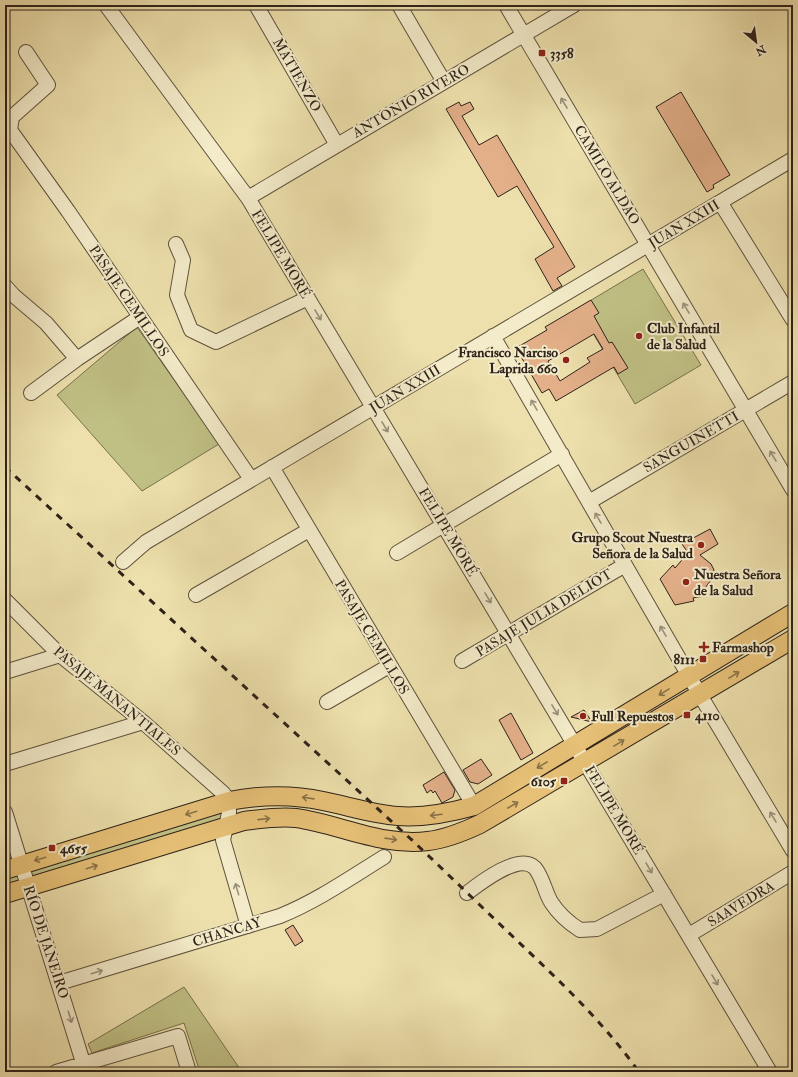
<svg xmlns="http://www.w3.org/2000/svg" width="798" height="1077" viewBox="0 0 798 1077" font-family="'IM FELL Double Pica',serif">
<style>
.green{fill:#c0c084;stroke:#77714f}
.building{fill:#e2af89;stroke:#2e221a;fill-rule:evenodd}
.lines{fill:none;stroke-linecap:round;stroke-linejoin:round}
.minor-casing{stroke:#5e523e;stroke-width:16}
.major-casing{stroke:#2e221a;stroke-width:20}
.minor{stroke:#f3ebc9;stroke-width:14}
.major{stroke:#e6c076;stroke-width:18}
.rail{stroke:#2e221a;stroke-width:3;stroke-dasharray:7 7;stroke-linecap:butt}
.oneway{stroke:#9a917a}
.oneway2{stroke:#8a7148}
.poi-dot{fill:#8f2418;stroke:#f3ebc9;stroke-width:1.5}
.labels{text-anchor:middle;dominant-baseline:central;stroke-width:4;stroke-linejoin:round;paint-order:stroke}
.poi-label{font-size:14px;font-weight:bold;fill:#2e221a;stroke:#f3ebc9;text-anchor:start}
.street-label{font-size:14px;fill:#2e221a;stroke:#f3ebc9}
</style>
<rect width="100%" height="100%" fill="#ede0ac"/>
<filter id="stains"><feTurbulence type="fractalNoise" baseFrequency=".005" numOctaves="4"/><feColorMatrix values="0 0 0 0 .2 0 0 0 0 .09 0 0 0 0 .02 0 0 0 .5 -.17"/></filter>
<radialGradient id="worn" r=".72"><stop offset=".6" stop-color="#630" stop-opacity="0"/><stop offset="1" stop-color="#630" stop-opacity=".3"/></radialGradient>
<!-- green -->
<path class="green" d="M643,269L701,365L635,404L578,308Z
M137,327L219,444L142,491L57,395Z
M229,801L228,818L5,894V870Z
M184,987L242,1072H200L184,1023L92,1053L88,1044Z"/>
<!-- building -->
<path class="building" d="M681,92L730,175L713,185L714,188L707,192L656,107Z
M459,102L461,106L470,102L474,109L462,116L479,145L497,135L575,267L557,278L562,286L553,291L535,259L554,247L517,186L498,197L446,109Z
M591,300L599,313L594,316L609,343L612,342L628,368L618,374L614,367L556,401L549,389L542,393L516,348L547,330L545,327ZM594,334L603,349L587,358L590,362L560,381L548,361Z
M710,529L718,544L700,555L711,564L714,570L711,580L705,588L704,596L693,598L694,601L675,605L660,579L673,565L675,568L688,553L682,544Z
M584,710L592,722L571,717Z
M511,713L533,753L521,760L499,720Z
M481,759L492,775L478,784L470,782L463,770Z
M444,772L455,790L453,797L442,803L435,791L433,793L431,790L427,793L423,785Z
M293,925L303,941L295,946L285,930Z"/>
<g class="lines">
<!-- minor casing -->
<g class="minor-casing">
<path id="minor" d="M106,5L248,198L770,1072
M256,5L337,145
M399,5L444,82
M506,5L793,490
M5,123L68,211L251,479
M7,134L10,130L12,117L48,85L26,52
M248,198L574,5
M720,202L793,320
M176,244L183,260L177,295L191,330L216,342L308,298
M5,286L13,295L46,323L77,359
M493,336L700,695L793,851
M31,393L77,359L140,317
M272,467L474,806
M589,502L793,382
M397,553L562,454
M123,562L146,542L793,159
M196,595L309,530
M5,600L60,655L143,722L223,793L229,801V813L223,840L248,926
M462,661L625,565
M5,672L60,655
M327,702L389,666
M5,764L143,722
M5,812L86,1072
M467,893C480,883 520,852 535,868C543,878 545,892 551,902C558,913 569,923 580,930L597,929L664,894
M689,935L793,872
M59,983L280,916C317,901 350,878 384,857
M56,1072L178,1036L189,1072"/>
</g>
<!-- major casing -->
<g class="major-casing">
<path id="major" d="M5,870L229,801C260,795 291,794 323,801C348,806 373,814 398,816C424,818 449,813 474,806L793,613
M5,894L244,821C261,819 279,816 296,818C339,824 383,847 428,841C446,839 463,832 480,824L793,639"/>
</g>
<!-- minor -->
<use href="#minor" class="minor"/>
<!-- major -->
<use href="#major" class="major"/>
<!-- rail -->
<path class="rail" d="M5,467L414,842C452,878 490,915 528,951C568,989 607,1027 639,1072"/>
</g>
<!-- one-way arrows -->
<defs><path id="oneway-shaft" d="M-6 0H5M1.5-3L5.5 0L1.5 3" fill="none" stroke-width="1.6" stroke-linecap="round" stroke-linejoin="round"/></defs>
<g class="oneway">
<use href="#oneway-shaft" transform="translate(564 103) rotate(-121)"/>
<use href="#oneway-shaft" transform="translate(686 308) rotate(-121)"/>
<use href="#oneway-shaft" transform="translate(318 315) rotate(59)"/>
<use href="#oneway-shaft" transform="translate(534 405) rotate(-120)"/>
<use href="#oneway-shaft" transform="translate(385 427) rotate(59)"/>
<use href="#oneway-shaft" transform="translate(773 456) rotate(-121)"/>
<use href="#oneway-shaft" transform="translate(598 518) rotate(-120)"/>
<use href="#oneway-shaft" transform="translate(488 598) rotate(59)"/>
<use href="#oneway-shaft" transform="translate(663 631) rotate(-120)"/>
<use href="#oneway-shaft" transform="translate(555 710) rotate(59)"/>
<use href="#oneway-shaft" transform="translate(773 817) rotate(-121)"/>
<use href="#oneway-shaft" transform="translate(649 868) rotate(59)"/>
<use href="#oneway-shaft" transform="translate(237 889) rotate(-106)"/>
<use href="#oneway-shaft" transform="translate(97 972) rotate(-17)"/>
<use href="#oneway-shaft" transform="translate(715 980) rotate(59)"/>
<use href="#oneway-shaft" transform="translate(70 1017) rotate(73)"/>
</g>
<g class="oneway2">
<use href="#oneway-shaft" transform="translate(734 675) rotate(-31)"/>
<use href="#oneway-shaft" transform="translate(664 692) rotate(149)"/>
<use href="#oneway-shaft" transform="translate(619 743) rotate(-31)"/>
<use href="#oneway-shaft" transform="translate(542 765) rotate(149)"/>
<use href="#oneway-shaft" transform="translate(308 798) rotate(-172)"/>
<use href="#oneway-shaft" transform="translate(513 805) rotate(-30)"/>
<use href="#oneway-shaft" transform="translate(191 813) rotate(163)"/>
<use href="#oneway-shaft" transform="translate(436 815) rotate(173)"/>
<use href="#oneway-shaft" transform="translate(264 819) rotate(-6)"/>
<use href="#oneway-shaft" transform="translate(391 839) rotate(8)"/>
<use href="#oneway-shaft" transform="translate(40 859) rotate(163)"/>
<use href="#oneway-shaft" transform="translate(92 867) rotate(-17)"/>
</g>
<!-- markers -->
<g class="poi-dot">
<rect x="538" y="49" width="8" height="8" rx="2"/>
<circle cx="639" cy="336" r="4"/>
<circle cx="566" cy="360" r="4"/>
<circle cx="701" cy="545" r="4"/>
<circle cx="686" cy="582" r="4"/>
<path d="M702 641h4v4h4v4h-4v4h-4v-4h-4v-4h4z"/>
<rect x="699" y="655" width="8" height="8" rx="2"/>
<rect x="683" y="711" width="8" height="8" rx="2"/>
<circle cx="583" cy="716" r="4"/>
<rect x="560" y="777" width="8" height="8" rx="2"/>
<rect x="48" y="844" width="8" height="8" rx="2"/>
</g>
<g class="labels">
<!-- poi labels -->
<g class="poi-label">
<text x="550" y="53">3358</text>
<text x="647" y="328">Club Infantil<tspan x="647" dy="16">de la Salud</tspan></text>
<text x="558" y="352" text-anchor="end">Francisco Narciso<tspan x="558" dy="16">Laprida 660</tspan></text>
<text x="693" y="537" text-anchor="end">Grupo Scout Nuestra<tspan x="693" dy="16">Señora de la Salud</tspan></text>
<text x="694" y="574">Nuestra Señora<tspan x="694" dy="16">de la Salud</tspan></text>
<text x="712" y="647">Farmashop</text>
<text x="695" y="659" text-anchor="end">8111</text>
<text x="695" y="715">4110</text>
<text x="591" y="716">Full Repuestos</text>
<text x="556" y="781" text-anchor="end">6105</text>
<text x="60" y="848">4655</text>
</g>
<!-- street labels -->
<g class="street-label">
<text transform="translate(297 75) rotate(60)">MATIENZO</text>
<text transform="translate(411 101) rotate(-30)">ANTONIO RIVERO</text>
<text transform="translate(607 175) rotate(59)">CAMILO ALDAO</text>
<text transform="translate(684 224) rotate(-31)">JUAN XXIII</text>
<text transform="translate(281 254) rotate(59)">FELIPE MORÉ</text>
<text transform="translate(129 301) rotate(56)">PASAJE CEMILLOS</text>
<text transform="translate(405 389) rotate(-31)">JUAN XXIII</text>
<text transform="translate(691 442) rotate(-30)">SANGUINETTI</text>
<text transform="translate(448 532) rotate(59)">FELIPE MORÉ</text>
<text transform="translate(544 613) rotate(-31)">PASAJE JULIA DELIOT</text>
<text transform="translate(372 637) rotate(59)">PASAJE CEMILLOS</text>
<text transform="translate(117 701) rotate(40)">PASAJE MANANTIALES</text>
<text transform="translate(614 810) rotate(59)">FELIPE MORÉ</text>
<text transform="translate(741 904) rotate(-31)">SAAVEDRA</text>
<text transform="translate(227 932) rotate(-17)">CHANCAY</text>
<text transform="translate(46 942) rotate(72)">RÍO DE JANEIRO</text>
</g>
</g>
<!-- margin -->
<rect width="798" height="1077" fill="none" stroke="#ede0ac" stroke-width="20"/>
<rect x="6" y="6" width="786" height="1065" fill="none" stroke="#2e221a" stroke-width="2"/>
<rect x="10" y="10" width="778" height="1057" fill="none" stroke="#2e221a"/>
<!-- north arrow -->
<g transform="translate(756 42) rotate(151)" stroke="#f3ebc9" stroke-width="3" paint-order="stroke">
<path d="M0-3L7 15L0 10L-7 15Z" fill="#2e221a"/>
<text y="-6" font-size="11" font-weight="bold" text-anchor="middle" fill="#2e221a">N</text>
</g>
<rect width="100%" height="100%" filter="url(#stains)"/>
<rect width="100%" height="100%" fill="url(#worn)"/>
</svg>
